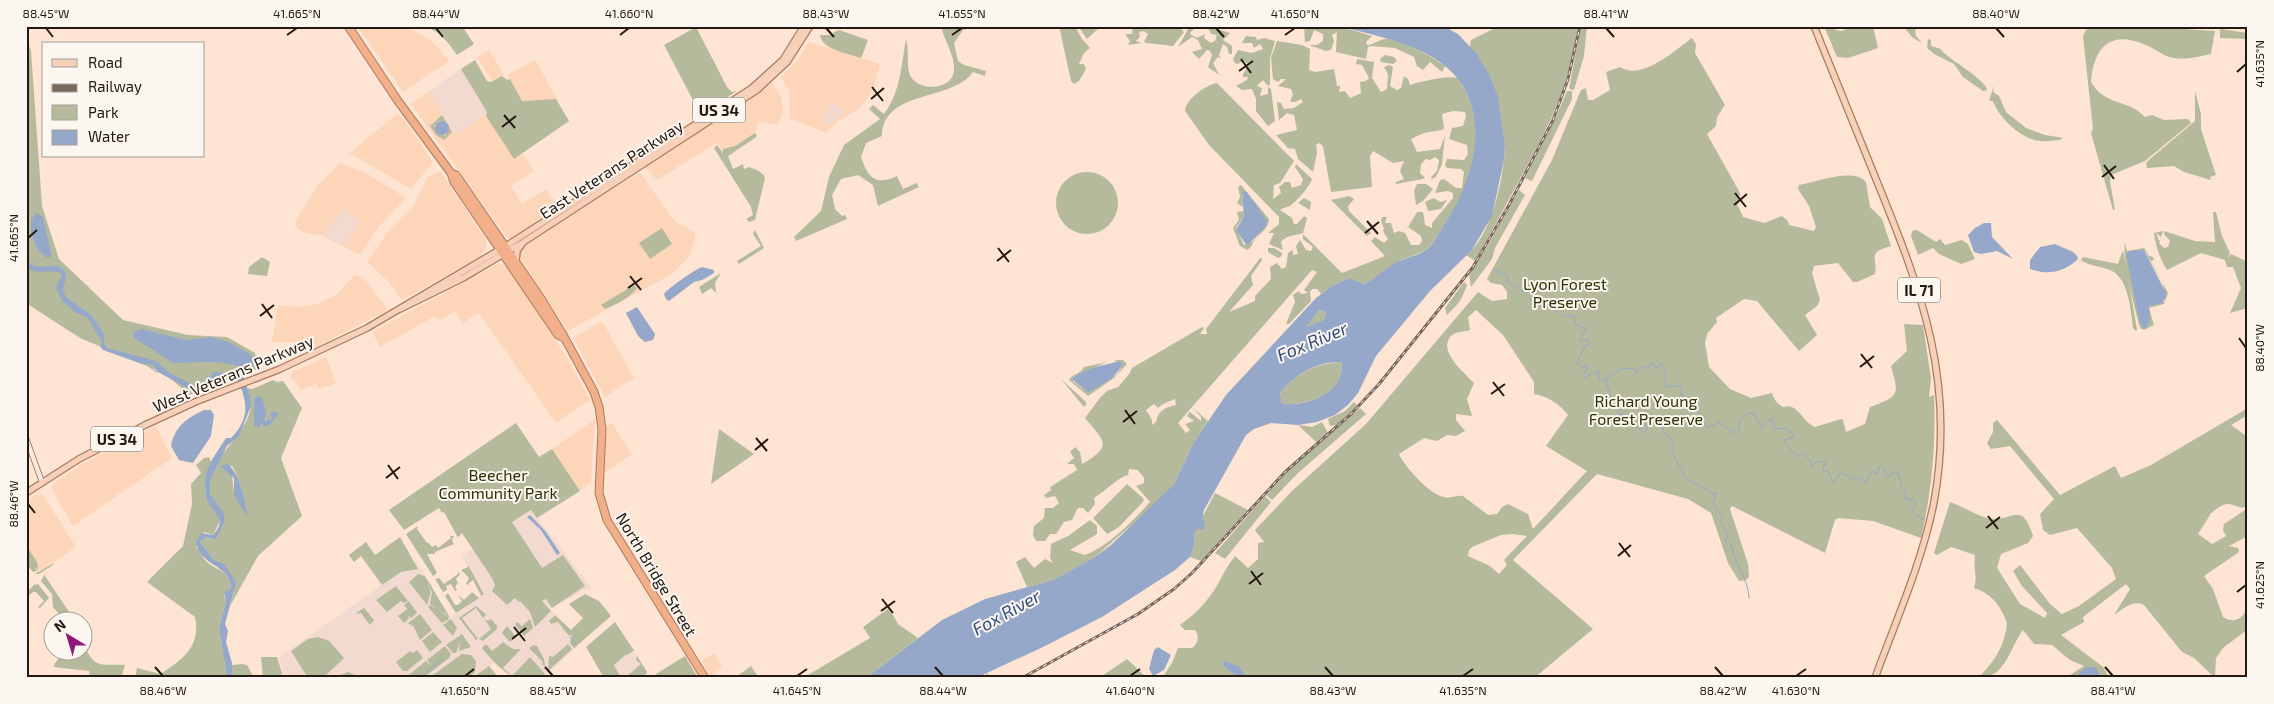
<svg xmlns="http://www.w3.org/2000/svg" width="2274" height="704" viewBox="0 0 2274 704" font-family="'Exo 2',sans-serif">
<style>
.built{fill:#fdd6ba}
.industrial{fill:#f2dad0}
.green{fill:#b5ba9d;fill-rule:evenodd}
.water{fill:#96a8c9;fill-rule:evenodd}
.lines{fill:none;stroke-linecap:round;stroke-linejoin:round}
.stream{stroke:#96a8c9;stroke-width:1}
.secondary-casing{stroke:#866a55;stroke-width:6}
.primary-casing{stroke:#a97b60;stroke-width:8}
.highway-casing{stroke:#a97b60;stroke-width:9}
.secondary{stroke:#fbe7dc;stroke-width:4.5}
.primary{stroke:#f7d0b9;stroke-width:5.5}
.highway{stroke:#f1b08a;stroke-width:7}
.rail-casing{stroke:#79685d;stroke-width:3}
.rail{stroke:#fcf6f1;stroke-width:1;stroke-dasharray:4;stroke-linecap:butt}
.ticks{fill:none;stroke:#241911;stroke-width:2}
.labels{text-anchor:middle;dominant-baseline:central;stroke-width:4;stroke-linejoin:round;paint-order:stroke}
.shield{fill:#fcf6f1;stroke:#655b54;stroke-width:1}
.shield-label{font-size:15px;font-weight:bold;fill:#241911}
.street-label{font-size:16px;fill:#241911;stroke:#fcf6f1}
.park-label{font-size:16px;fill:#2e3304;stroke:#fcf6f1}
.water-label{font-size:18px;font-style:italic;fill:#344c7a;stroke:#fcf6f1}
.neatline{fill:none;stroke:#241911;stroke-width:2}
.ticks-label{font-size:12px;text-anchor:middle;fill:#241911}
</style>
<rect width="100%" height="100%" fill="#fee4d2"/>
<!-- built -->
<path class="built" d="M361,26H404L432,41L449,61L403,92L359,28Z
M809,42L880,64L874,88L866,101L857,110L838,121L826,133L790,119L789,91L781,77L796,62Z
M489,50L504,75L493,82L477,57Z
M535,60L537,63L557,99L522,101L507,75Z
M767,84H773L781,96L783,112L778,125L759,121L755,135L725,155L717,143L657,180L643,165Z
M429,91L455,135L488,113L517,157L523,154L534,171L511,186L522,204L546,189L558,207L512,237L508,238L505,235L411,104Z
M397,114L403,118L433,162L411,189L349,153Z
M340,163L368,174L406,198L378,228L360,255L323,236L303,232L297,228L295,221L319,184Z
M440,171L485,238L487,247L480,257L402,300L387,280L367,262L389,230L414,205L428,177Z
M638,173L641,174L675,221L696,233L690,256L672,274L568,331L519,256L521,249Z
M499,263L507,267L521,285L568,360L590,400L556,423L479,313L463,323L455,311L438,321L435,316L380,347L372,332Z
M355,275L359,276L369,285L387,308L386,311L312,349L311,342H272L278,305L302,307L320,303L337,294Z
M602,321L634,378L605,397L573,338Z
M326,357L336,383L319,389L316,384L301,390L290,376L294,371Z
M595,419L591,483L580,491L552,449Z
M612,423L632,454L604,473L606,426Z
M156,426L172,458L73,526L51,488L54,483L84,463Z
M36,495H43L76,547L41,571L26,549V502Z
M714,653L722,666L715,672L718,678H711L701,661Z"/>
<!-- industrial -->
<path class="industrial" d="M462,68L488,113L455,135L429,91Z
M832,103L845,112L828,125L820,119Z
M343,208L344,211L360,221L344,245L323,236Z
M531,510L591,587L589,590H584L550,609L582,642L550,672L541,678H512L494,663L476,678H281L283,672L279,657L416,561L450,618L485,593L462,556L506,523L512,522Z
M614,623L647,673L639,678H606L587,648Z"/>
<!-- green -->
<path class="green" d="M425,26H462L474,44L457,55C447,41 441,33 425,26Z
M946,26H996L977,27L963,30L954,43L958,61L964,65L986,71L985,76L973,72C952,102 883,89 882,136L866,143L861,157C868,178 875,186 897,176L903,189L917,183L919,187L878,206L873,185L858,175L841,179L832,195L835,209L842,216L845,215L847,219L796,241L794,237L821,211L829,177L844,145L880,119L869,109L873,105L884,114C901,91 901,66 906,39C910,50 905,66 911,77C920,92 953,90 954,70C955,56 945,42 942,29Z
M1059,26H1075L1082,39L1090,48L1084,53L1079,64H1084L1086,69L1079,81L1074,84L1071,81Z
M1078,26H1101L1087,39Z
M1133,26H1178L1184,32L1173,46L1147,43L1144,42L1148,34L1144,31L1139,32L1140,37L1136,41L1142,43L1128,45L1130,41L1125,34H1132Z
M1190,26H1197L1190,33L1191,35L1197,38L1205,34L1204,38L1211,43L1215,41L1217,35L1211,34L1207,26L1230,33L1223,40L1232,46V54H1229L1227,47L1223,44L1219,55L1221,58L1218,57L1213,63L1219,75L1208,67L1212,55L1210,51L1207,50L1199,59L1192,52L1202,49L1198,40L1192,37L1178,47Z
M1304,26H1339L1372,36L1366,42L1367,45C1373,45 1380,39 1386,39C1405,40 1429,55 1445,66L1442,72L1430,62L1423,70L1417,66L1414,57L1395,48L1371,46L1368,47L1366,59L1336,52L1337,32L1332,35L1334,41L1331,50L1326,51L1309,45H1317L1323,41V34L1314,30L1310,41L1305,42Z
M1499,26H1578C1570,96 1533,154 1501,214C1492,230 1484,246 1475,261L1466,255C1492,237 1504,176 1505,146L1476,53L1470,47L1471,40Z
M1581,26H1587L1584,56L1574,90L1569,89Z
M1824,26H1833L1835,30L1842,31L1854,26H1873L1878,48L1848,58L1837,57Z
M1903,26H1921L1915,30L1916,36L1922,43L1913,38Z
M2136,26L2215,31L2211,54C2197,57 2183,61 2169,57C2161,54 2155,49 2148,46C2112,29 2094,45 2091,82C2106,107 2127,98 2145,117L2152,115L2164,120L2188,119L2191,123L2145,161L2111,175L2110,182L2115,209L2113,210L2091,133L2093,129L2083,36L2086,30L2091,27L2101,29Z
M696,27L727,87L732,92L737,91L702,113L698,103L695,104L664,45Z
M2220,29L2248,33V39L2220,38Z
M839,30L868,40L862,56L861,58C847,53 822,50 820,35H832L834,32Z
M1246,36L1256,37L1257,40L1264,38L1275,41L1270,59V84L1268,86L1263,80L1257,86L1262,88L1260,96L1268,94V87L1271,89L1275,121L1268,126L1256,111V99L1252,89L1242,90L1236,86L1247,80L1248,77H1243V74L1249,65L1244,61L1237,64L1234,62L1233,59L1238,50L1252,53L1263,49L1260,44L1254,48L1252,43H1242Z
M26,38L31,51L42,206L59,259L123,320L188,335L227,337L255,353L259,368L189,395L166,374L80,338L26,303Z
M1692,38L1696,44L1695,53L1725,105L1717,117L1716,126L1707,134L1740,193L1738,206L1743,217L1764,223L1782,216L1788,221L1789,225L1814,231L1816,227L1809,206L1798,189L1799,185C1816,182 1854,167 1866,182L1870,207L1882,219L1891,246C1866,253 1878,257 1875,274L1857,282H1853L1838,263L1814,266L1812,273L1820,300L1817,306L1805,315L1817,335L1799,351L1757,301L1744,299L1716,318L1717,322L1707,334L1705,343L1709,367L1730,389L1751,398L1772,393C1774,399 1776,403 1783,407C1798,402 1802,422 1815,427L1841,419L1843,420L1846,432L1865,424L1870,407C1900,396 1899,395 1891,366L1907,351L1904,324L1923,325L1931,379L1929,397L1934,395C1936,443 1932,491 1921,538L1873,521L1838,518L1835,520L1825,553L1732,506L1730,509L1748,564L1749,577L1746,580L1739,581L1728,563L1711,513L1688,499L1597,474L1513,560L1593,629L1534,678H1247L1240,667H1225L1241,678H1162L1172,663L1178,648H1192C1198,643 1200,637 1195,630H1185L1180,625C1196,614 1208,601 1218,584C1223,574 1228,565 1235,556L1248,568L1258,559V543L1264,542L1255,530L1293,490L1366,424L1478,292L1492,301L1507,299V292L1502,285L1491,283L1487,279L1552,160L1581,90L1586,88L1588,100H1593L1610,90L1606,72L1620,67C1642,81 1674,51 1692,38ZM1476,310L1503,335L1534,382V394C1549,397 1558,403 1568,415L1546,446L1587,471L1533,529L1528,514L1508,504L1502,507L1497,514L1488,515L1463,496C1456,495 1450,499 1444,497C1430,495 1404,466 1399,454L1424,438L1437,441L1447,435L1456,436L1465,431L1456,420V414L1472,416L1467,399L1474,383C1465,373 1437,351 1451,336C1456,331 1464,332 1470,330L1468,317ZM1512,534L1527,536L1504,560L1507,565L1499,574L1490,566L1468,556L1469,550L1472,547L1501,535Z
M1928,39L1931,40V46L1941,49C1943,56 1986,79 1987,90L1983,91L1963,77L1954,64L1934,54L1927,48Z
M1277,41L1302,45L1310,49L1309,70L1315,72L1334,69L1337,86H1340L1339,92L1345,91L1350,98L1361,93L1360,82L1366,81L1369,78L1362,65L1356,64L1357,59L1374,62L1372,78L1381,92L1387,89L1388,74L1384,67L1389,65L1393,67L1390,86L1397,90L1401,88L1404,76L1408,79L1410,85C1419,82 1448,75 1457,78C1492,122 1473,182 1445,224C1440,232 1435,241 1428,248C1419,256 1409,255 1400,261C1388,267 1378,278 1365,284L1349,278L1332,286L1321,294L1317,289H1313L1310,291L1311,301L1289,324H1286L1295,302L1293,295L1299,291L1301,294L1308,293L1304,290L1317,272L1312,270L1178,423L1186,433L1190,430L1185,424L1194,421L1187,416L1190,412L1201,421V417L1193,408L1208,421L1194,442L1174,484L1154,505L1095,557L1053,580L1027,587L1016,562L1025,557L1034,568L1045,559L1053,563L1050,558L1051,544L1068,536L1090,520L1097,526V534L1070,550L1085,555C1110,545 1132,522 1150,502L1136,486L1144,483V478L1138,470L1129,469L1128,475C1119,477 1104,492 1094,498L1095,504L1088,513L1083,508H1078L1072,520L1064,522L1056,534H1050L1045,541H1036L1033,535L1034,526L1044,518L1045,508H1053L1059,503L1055,496L1046,498L1044,495L1051,490L1050,487L1077,470L1074,464H1067L1074,458L1070,452L1075,447L1080,452L1082,464C1113,446 1105,442 1085,418L1099,399L1107,391L1118,387L1130,373L1132,368L1202,327L1204,328L1200,334H1207L1206,329L1261,257L1262,260L1251,276L1253,285L1229,312L1255,301V296L1271,279L1270,267L1277,263L1282,269L1286,267L1288,253L1293,250V255L1298,254L1296,246L1300,240L1306,250L1311,251L1313,247L1303,239V234L1342,273L1385,256L1371,241L1375,237L1384,243L1388,239L1383,231L1384,229L1381,220L1383,217H1387L1385,223H1391L1394,233L1399,231L1405,233L1411,245H1419L1422,241L1421,236L1408,227L1417,212H1423L1425,225L1432,228V223L1453,198V193L1448,191L1435,193L1440,180L1444,179L1456,188H1462L1464,172L1461,169L1447,168L1445,165L1447,159L1464,160L1468,154L1467,145L1449,139L1452,128L1463,126L1466,116L1465,112L1453,111L1442,114L1444,128L1442,130L1424,133L1411,139L1417,152L1440,149L1445,135L1442,164L1436,177L1432,179L1431,177L1437,171L1439,160L1435,157L1430,160L1426,159L1421,164L1420,173L1425,178L1423,179L1396,184V182L1404,179L1400,171L1404,161L1393,163L1373,151L1370,156L1372,187L1331,192L1323,146L1319,143L1316,145L1317,153L1313,172L1298,159L1295,149L1288,148L1276,135L1297,130L1294,115L1287,113L1279,120L1277,102L1281,103L1284,109L1294,108L1303,102L1301,99L1295,102H1290L1293,94L1291,89L1278,86L1286,79H1281L1278,82L1273,79L1271,58ZM1175,399L1176,405C1164,408 1159,410 1156,422L1152,425V420L1146,410L1154,404L1158,408L1163,404Z
M1385,55L1394,57L1397,61L1393,64L1381,62L1380,59Z
M475,60L487,81L491,82L502,76L507,80L510,79L522,101L556,99L569,121L514,159L486,116L487,112L461,69Z
M1217,83L1294,161L1280,183L1274,185L1273,199L1281,193L1279,187L1285,182H1290L1292,188L1301,185L1303,179L1295,167L1296,164L1312,179C1310,186 1297,201 1291,205C1287,208 1284,207 1280,210L1292,218L1294,224H1297L1304,216L1307,218L1303,233C1296,236 1287,234 1281,242L1283,250L1269,244L1274,233H1268L1279,224V217L1209,145L1185,111C1186,99 1206,85 1217,83Z
M1994,85L1993,92L1999,96L2006,112L2026,128L2045,135L2063,138L2060,140C2054,140 2047,142 2040,141C2021,139 1999,118 1993,101H1989Z
M1567,91H1572V99L1532,181L1525,178L1556,117Z
M2195,91L2201,114V129L2216,175L2210,177L2211,180L2184,172L2174,166L2147,168L2146,163L2150,159L2195,121Z
M442,115L452,132L444,140L436,135L430,126ZM439,121L445,123L449,129L445,136L434,126Z
M755,133L757,136L755,138L728,156L733,169L743,164L744,169L749,167C755,169 763,172 765,178L755,220L749,222L746,219L753,215L751,207L714,148L717,145L723,153V149L735,146Z
M1056 203a31 31 0 1 1 62 0a31 31 0 1 1-62 0Z
M1417,184H1426L1433,189L1423,201L1416,205L1414,191Z
M1241,185L1269,219C1269,229 1261,232 1256,238C1252,242 1253,247 1247,250L1240,246L1233,228L1239,220L1237,212L1243,211V207L1237,203L1240,197L1238,187ZM1247,192L1267,223L1252,242L1244,245L1236,228L1244,216L1242,194Z
M1519,190L1525,195L1495,248L1492,259L1471,287L1469,275L1490,242Z
M1349,196L1354,199L1348,206L1349,211L1371,233L1367,236L1331,200Z
M1304,198L1311,202L1310,210L1298,203Z
M1434,198L1440,202L1447,200L1441,209L1428,211L1425,202Z
M2213,212H2216L2222,236L2230,253L2227,258L2231,254L2248,262V308L2230,313L2241,288L2233,267H2227L2225,260L2201,253L2167,270C2159,257 2156,247 2154,233L2163,231L2161,237L2156,233L2159,241L2161,238L2159,243L2164,248L2168,247L2170,241L2164,234V231L2195,241L2215,242Z
M662,228L672,244L650,259L639,243Z
M755,230L764,248L739,264L737,261L761,246L753,234Z
M1917,230L1936,242L1940,239L1945,245L1962,240L1968,244L1975,259L1961,264L1939,254L1933,248L1918,255L1911,236L1912,231Z
M2125,243L2127,251L2144,248L2149,256L2153,257L2154,260L2151,261L2168,293L2164,304L2149,308L2154,325L2144,330L2140,328C2135,307 2122,263 2125,243ZM2145,251L2163,284L2165,301L2149,306L2141,327L2129,265Z
M1268,248H1274L1282,253V256L1278,258L1268,252Z
M2123,250L2137,329L2136,331L2133,328C2131,311 2129,278 2110,270C2100,266 2089,266 2081,260L2083,257L2118,264Z
M262,257L270,262L267,276L248,274L249,267Z
M721,273L715,283L716,293L711,288L702,294L699,287Z
M1464,282L1467,285C1460,303 1460,302 1447,315L1445,308Z
M634,285L637,288C631,297 615,305 605,309L601,305Z
M1319,310L1326,312L1324,321L1305,327Z
M1116,360H1123L1127,364L1114,378L1088,396L1069,380C1072,374 1081,374 1084,367L1107,362L1073,377V381L1088,393L1117,374L1123,365L1120,361L1115,362Z
M1342,362C1344,394 1309,406 1282,404L1280,393C1295,373 1318,363 1342,362Z
M1061,379L1086,402V405L1084,407Z
M273,380L277,382L283,381L302,408L281,458L302,516L258,556L230,606L234,591L225,564L214,560L200,542L206,537L214,540L224,523C219,513 209,499 209,488C208,451 267,426 246,388L252,389ZM254,399L263,404L266,422L272,419L270,414L274,420L265,427L261,424L254,425ZM221,466H232L235,471L246,508L234,493L232,475Z
M1354,402L1357,405L1355,408L1336,425L1330,426L1328,419L1345,411Z
M1360,408L1366,414L1298,473L1272,500L1266,495L1290,468Z
M2248,408V415L2231,425L2248,437V506C2240,510 2235,504 2227,504C2220,505 2214,511 2209,515H2210L2198,534L2212,544L2226,536L2223,530L2224,524L2248,508V536L2229,546L2238,548L2239,552L2204,576L2213,589L2223,617C2234,624 2243,619 2248,607V629L2223,648L2216,658L2215,678L2194,658L2182,652L2144,605C2133,599 2123,609 2114,615L2130,589L2126,584L2083,617L2084,622L2061,635L2103,667L2109,678H2102L2101,674L2071,678L2070,675L2084,666L2070,660L2052,645L2034,644L2023,630C2009,649 2006,678 1978,678C1994,662 2005,646 2007,623C2001,606 1991,593 1974,588C1978,576 1973,569 1975,555L1951,547L1937,555L1934,553L1950,502C1962,506 1974,514 1987,518C2010,525 2021,497 2033,536L2028,543L2001,554L1997,568L2020,604L2045,618L2047,613L2022,586L2013,571L2020,565L2050,604L2062,614L2079,606L2116,579L2112,568L2077,528L2050,535L2043,530L2040,514L2054,499L2010,446L1991,449L1987,443L1993,432V423L1997,420L2060,495L2115,466L2121,478L2151,465Z
M1322,422L1328,433L1316,442L1298,425L1312,427Z
M516,423L539,457L552,449L580,491L537,518L531,510L512,522L542,568L563,555L585,586L552,608L546,599L542,601L551,611L535,627L530,612L520,601L519,602L515,598L507,605L492,591L495,585L492,578L462,533L459,537L457,536L444,512L442,513L439,508L404,530L389,510Z
M719,429L754,454L711,484Z
M209,457L211,462C205,475 202,492 210,504C214,511 218,513 220,521L213,535L204,532L196,547C200,551 202,557 206,561C215,571 234,570 230,590L224,595L226,601L219,628L227,678H135L137,668L160,674C183,660 201,646 195,617L147,582L183,546L192,504L191,484L201,473L196,465L204,458Z
M1127,484L1144,499L1143,502L1119,527L1107,534L1093,518Z
M1215,493L1248,510L1201,561L1190,557L1194,547V533Z
M1265,496L1271,502L1225,559L1215,553Z
M418,526L417,529L427,543H429L432,547L436,545L438,548L451,538L450,536H454L452,540L454,544L435,552V554H427L437,573L433,576L406,534Z
M400,537L418,569L401,572L382,585L361,556L354,562L349,555L366,542L375,555Z
M26,545L37,562L39,572L54,563L53,565L39,574H35L39,571L35,567L37,571L33,572L26,563Z
M468,565L484,594L481,596L473,580L467,585L466,584L469,578L461,570L468,567Z
M458,572L460,574L456,579L458,583L455,587L457,590L455,591L451,584L446,586L447,590L443,592L435,579L439,578L444,584L458,574Z
M45,574V576L75,621H72L69,616L68,619L70,621H65L53,607L52,594L41,581Z
M418,574L425,576L431,592L427,605L409,582Z
M426,579H427L450,618L430,604L432,592Z
M38,584L49,598L40,608L38,607L44,601L36,592H33L26,598V593L34,585Z
M396,586L408,601L404,603L401,601L387,612L376,600Z
M472,592L479,598L456,613L445,596L448,593L455,605H458L462,601L458,595L464,600Z
M585,594L599,601L611,616L574,648L570,643L572,634L569,636L558,622L551,624L549,621L555,615L571,630L583,618L569,604Z
M409,601L417,613L411,618L408,616L409,619L404,623L398,616L407,609L404,605Z
M430,605L446,614L449,619L442,623L428,607Z
M476,606L488,616L486,614L483,618L476,608L462,618L478,639L476,640L459,618Z
M364,608L374,620L370,625L361,613L355,614Z
M889,608L898,624L918,638L866,678H803L870,638L863,627Z
M420,614L432,630L420,640L414,627L408,623Z
M484,618L487,621L491,619L499,628L496,626L497,629L483,641L479,639L491,629Z
M451,619L457,628L453,636L443,625Z
M530,619L533,628L524,636L515,624L517,622L524,628L522,626Z
M615,622L635,652L633,651L625,656L624,654V656L614,665L621,678H604L586,647Z
M507,626L516,637L510,642L502,633Z
M433,632L442,642L430,652L422,641Z
M462,634L471,647L459,651L460,642L456,653H453L446,645Z
M318,637L329,641L344,658L323,678H308L291,651L308,639Z
M83,642C94,669 98,664 125,665L121,678H90L89,671L54,667C56,655 72,652 82,652Z
M503,642L513,649H521L503,668L512,676L530,657L545,674C517,690 498,667 482,648L486,644L492,651Z
M568,644L572,649L548,671L549,656L553,657Z
M533,645L537,646L544,659L545,667L542,664L543,662L529,648Z
M445,646L451,654L449,658L423,678H405L426,661L431,666L427,660Z
M417,650L423,658L407,671H403L396,662L410,651L412,653Z
M462,654L471,655L476,661L475,672L468,678H429Z
M637,656L647,672V673L640,678H625L641,664L636,660Z
M685,656L698,678H658L656,674Z
M261,657H277L282,673L280,678H263Z
M1127,659L1147,678H1099Z
M242,664L247,665L254,678H232V665Z
M489,666L499,678H472Z
M751,666L759,678H735Z
M348,672L361,678H333Z"/>
<!-- water -->
<path class="water" d="M1339,26H1443L1458,34L1476,53L1489,74L1498,97L1505,146L1504,160L1492,216L1472,250L1430,291L1376,356L1358,393L1348,405L1335,415L1317,422L1298,425L1271,423L1254,429L1246,435L1204,510L1202,520L1205,521L1204,529H1197L1194,533V547L1190,557L1175,570L1102,617L1041,648L976,678H866L942,620L985,599L1053,580L1095,557L1111,545L1174,484L1194,442L1226,395L1316,298L1332,286L1349,278L1365,284L1370,281C1380,274 1391,264 1402,260C1410,256 1418,256 1426,250C1434,244 1439,233 1444,225C1475,180 1495,107 1445,66C1416,42 1374,36 1339,26ZM1319,310L1326,312L1324,320L1306,327ZM1342,362C1344,394 1308,406 1282,404L1280,393C1294,374 1319,361 1342,362Z
M435 128a7 7 0 1 1 14 0a7 7 0 1 1-14 0Z
M1242,191L1247,192L1267,221L1266,226L1247,246L1236,230L1244,216Z
M37,213L43,217L51,253V256L48,258C35,252 23,223 37,213Z
M1984,223H1991L1992,237L2013,259L1997,251L1981,254L1974,252L1968,235L1975,228Z
M2055,244L2073,252L2078,257L2077,260C2062,273 2048,275 2030,269V260L2040,247Z
M2144,250L2167,295L2162,303L2149,306L2150,322L2144,329L2140,324L2126,254L2130,251Z
M26,259C39,273 44,264 58,266C70,273 65,279 63,290L66,297L92,316L104,334V344L107,348L156,361L170,373L195,386L205,383L213,372L243,374L251,400V406L239,436L227,446L210,480V494L224,514V523L215,540L206,537L200,542L214,560L225,564L236,583L225,624L228,631L226,642L232,663V678H227L219,628L226,601L224,592L230,590C235,566 200,567 196,543L201,533L213,535C225,521 219,518 210,506C205,498 205,488 205,479C207,464 218,451 226,438H231C250,419 248,402 237,379L217,375L211,384L194,392L158,372L152,364H142L103,350L100,346L102,342L87,317L76,313L62,301L56,288L62,274C53,268 42,276 26,268Z
M702,267L714,270V273L702,280L694,282L669,301L666,299L664,294C667,289 697,268 702,267Z
M637,307L655,334L653,340L645,342L638,336L626,313Z
M142,329L186,340L213,337L233,344L250,354L255,361L251,366C241,368 234,364 224,363C207,361 190,363 173,363L134,338L133,332Z
M1120,361L1123,365L1112,378L1088,393L1073,380V377L1092,368Z
M258,396L262,398L266,411L265,421L272,419L270,414L276,411L278,414L272,423L265,427L261,424L258,428L254,425V399Z
M204,410H211L214,415L211,436L193,463L179,460L171,446C175,426 187,418 204,410Z
M227,464C238,469 247,505 247,517L234,495V478L220,466Z
M530,515L546,532L560,553L557,555L541,530L527,517Z
M1158,647L1171,655L1164,670L1153,676L1149,669L1154,650Z
M1225,661L1240,667L1247,678C1238,678 1228,671 1222,664Z
M2087,667H2095L2102,678H2077L2080,672Z"/>
<g class="lines">
<!-- stream -->
<path class="stream" d="M1494,270L1508,276L1507,281L1524,292L1531,301L1538,299L1564,316H1574L1576,325L1586,328L1580,339L1581,341L1589,340V344L1585,346L1577,363L1581,367L1588,366L1587,371L1583,374L1585,377L1599,371V379L1603,381L1621,369L1635,368L1636,374L1643,366L1649,368L1652,362L1657,368L1662,364L1666,374L1665,386L1668,387L1681,385V394L1688,411L1698,412L1707,428L1720,422L1733,433L1739,430V421L1747,414L1753,413L1762,428L1771,418L1775,429L1787,428L1793,435L1792,438L1784,440L1796,457L1802,453L1810,460L1812,466L1817,462H1825L1823,471H1828L1833,483L1841,473L1849,476V479L1860,478L1864,482L1867,481L1871,471L1877,473L1880,466L1885,469L1886,477H1890L1892,472H1898L1902,488L1906,492L1904,498L1910,500L1913,498L1916,504L1913,509L1915,515L1925,519
M145,363L156,372L159,371
M1606,381L1613,406H1619L1621,410L1619,411V415L1624,414L1644,433L1648,427L1645,422L1651,418L1662,421L1664,434L1673,440V453L1685,477L1713,494L1716,493L1713,503L1723,518L1721,522L1728,537L1725,542L1732,545C1733,564 1749,579 1749,598
M570,637L576,644
M986,672L990,678
M419,678L443,658"/>
<!-- secondary casing -->
<g class="secondary-casing">
<path id="secondary" d="M26,438L42,482"/>
</g>
<!-- primary casing -->
<g class="primary-casing">
<path id="primary" d="M1814,26C1835,79 1857,131 1878,184C1922,292 1956,383 1934,502C1922,563 1896,620 1875,678
M516,261L517,251L522,244
M400,309L463,278L522,243L757,90L787,62L810,26
M26,493L79,459L145,425L195,402L280,369L367,328L506,246L752,88L783,60L804,26"/>
</g>
<!-- highway casing -->
<g class="highway-casing">
<path id="highway" d="M348,26L398,101L451,173L454,182L558,335L562,337
M451,173L456,175L540,297L562,333L594,392L599,407L602,429L599,493L607,520L705,678"/>
</g>
<!-- secondary -->
<use href="#secondary" class="secondary"/>
<!-- primary -->
<use href="#primary" class="primary"/>
<!-- highway -->
<use href="#highway" class="highway"/>
<!-- rail casing -->
<g class="rail-casing">
<path id="rail" d="M1022,678L1138,614L1174,589L1192,573L1285,472L1351,414L1379,384L1473,267L1509,205L1553,120L1568,79L1580,26"/>
</g>
<!-- rail -->
<use href="#rail" class="rail"/>
</g>
<!-- ticks -->
<path class="ticks" d="M46,28L53,37M436,28L443,37M826,28L834,37M1216,28L1224,37M1606,28L1614,37M1996,28L2004,37M287,35L297,28M620,35L629,28M952,35L962,28M1285,35L1295,28M1241,59L1251,73M1239,71L1253,61M2237,72L2246,64M872,87L883,101M871,99L884,88M504,115L515,128M502,127L516,116M2104,165L2114,179M2102,177L2116,166M1735,193L1746,207M1734,205L1747,194M1367,221L1378,234M1365,233L1379,222M28,238L37,230M998,248L1009,262M997,261L1011,250M630,276L641,290M628,288L642,278M262,304L272,318M260,316L274,305M2239,338L2246,348M1861,354L1872,368M1860,367L1874,356M1493,382L1504,396M1491,394L1505,384M1125,410L1135,424M1123,422L1137,411M756,438L767,451M755,450L768,439M388,465L398,479M386,478L400,467M28,504L35,513M1988,516L1998,529M1986,528L2000,517M1619,543L1630,557M1618,556L1631,545M1251,571L1261,585M1249,584L1263,573M2237,592L2246,585M882,599L893,613M881,611L895,601M514,627L525,641M512,639L526,628M155,667L163,676M545,667L553,676M935,667L943,676M1325,667L1333,676M1715,667L1723,676M2105,667L2113,676M465,676L474,669M797,676L807,669M1130,676L1140,669M1463,676L1473,669M1796,676L1806,669"/>
<g class="labels">
<!-- shield labels -->
<g class="shield">
<rect x="693" y="97.5" width="52" height="25" rx="4"/>
<rect x="1898" y="277.5" width="42" height="25" rx="4"/>
<rect x="91" y="426.5" width="52" height="25" rx="4"/>
</g>
<g class="shield-label">
<text x="719" y="110">US 34</text>
<text x="1919" y="290">IL 71</text>
<text x="117" y="439">US 34</text>
</g>
<!-- street labels -->
<g class="street-label">
<text transform="translate(611 169) rotate(-33)">East Veterans Parkway</text>
<text transform="translate(233 373) rotate(-23)">West Veterans Parkway</text>
<text transform="translate(657 574) rotate(59)">North Bridge Street</text>
</g>
<!-- park labels -->
<g class="park-label">
<text x="1565" y="283">Lyon Forest<tspan x="1565" dy="18">Preserve</tspan></text>
<text x="1646" y="400">Richard Young<tspan x="1646" dy="18">Forest Preserve</tspan></text>
<text x="498" y="474">Beecher<tspan x="498" dy="18">Community Park</tspan></text>
</g>
<!-- water labels -->
<g class="water-label">
<text transform="translate(1312 341) rotate(-23)">Fox River</text>
<text transform="translate(1006 612) rotate(-29)">Fox River</text>
</g>
</g>
<!-- border -->
<rect width="2274" height="704" fill="none" stroke="#fcf6f1" stroke-width="55"/>
<!-- legend -->
<rect x="42" y="42" width="162" height="115" fill="#fcf6f1" stroke="#a69e97"/>
<rect x="52" y="59" width="25" height="8" fill="#f7d0b9" stroke="#a69e97"/>
<text x="88" y="68" font-size="15" fill="#241911">Road</text>
<rect x="52" y="84" width="25" height="8" fill="#79685d" stroke="#a69e97"/>
<text x="88" y="92" font-size="15" fill="#241911">Railway</text>
<rect x="52" y="105" width="25" height="15" fill="#b5ba9d" stroke="#a69e97"/>
<text x="88" y="118" font-size="15" fill="#241911">Park</text>
<rect x="52" y="130" width="25" height="15" fill="#96a8c9" stroke="#a69e97"/>
<text x="88" y="142" font-size="15" fill="#241911">Water</text>
<!-- north arrow -->
<g transform="translate(68 636) rotate(322)"><circle r="24" fill="#fcf6f1" stroke="#a69e97"/>
<path d="M0-4L9 19L0 12L-9 19Z" fill="#8f1878"/>
<text y="-8" font-size="14" font-weight="bold" text-anchor="middle" fill="#241911">N</text>
</g>
<rect x="28" y="28" width="2218" height="648" class="neatline"/>
<g class="ticks-label">
<text x="46" y="18">88.45°W</text>
<text x="297" y="18">41.665°N</text>
<text x="436" y="18">88.44°W</text>
<text x="629" y="18">41.660°N</text>
<text x="826" y="18">88.43°W</text>
<text x="962" y="18">41.655°N</text>
<text x="1216" y="18">88.42°W</text>
<text x="1295" y="18">41.650°N</text>
<text x="1606" y="18">88.41°W</text>
<text x="1996" y="18">88.40°W</text>
<text transform="translate(2260 64) rotate(-90)" y="4">41.635°N</text>
<text transform="translate(14 238) rotate(-90)" y="4">41.665°N</text>
<text transform="translate(2260 348) rotate(-90)" y="4">88.40°W</text>
<text transform="translate(14 504) rotate(-90)" y="4">88.46°W</text>
<text transform="translate(2260 585) rotate(-90)" y="4">41.625°N</text>
<text x="163" y="695">88.46°W</text>
<text x="465" y="695">41.650°N</text>
<text x="553" y="695">88.45°W</text>
<text x="797" y="695">41.645°N</text>
<text x="943" y="695">88.44°W</text>
<text x="1130" y="695">41.640°N</text>
<text x="1333" y="695">88.43°W</text>
<text x="1463" y="695">41.635°N</text>
<text x="1723" y="695">88.42°W</text>
<text x="1796" y="695">41.630°N</text>
<text x="2113" y="695">88.41°W</text>
</g>
</svg>
